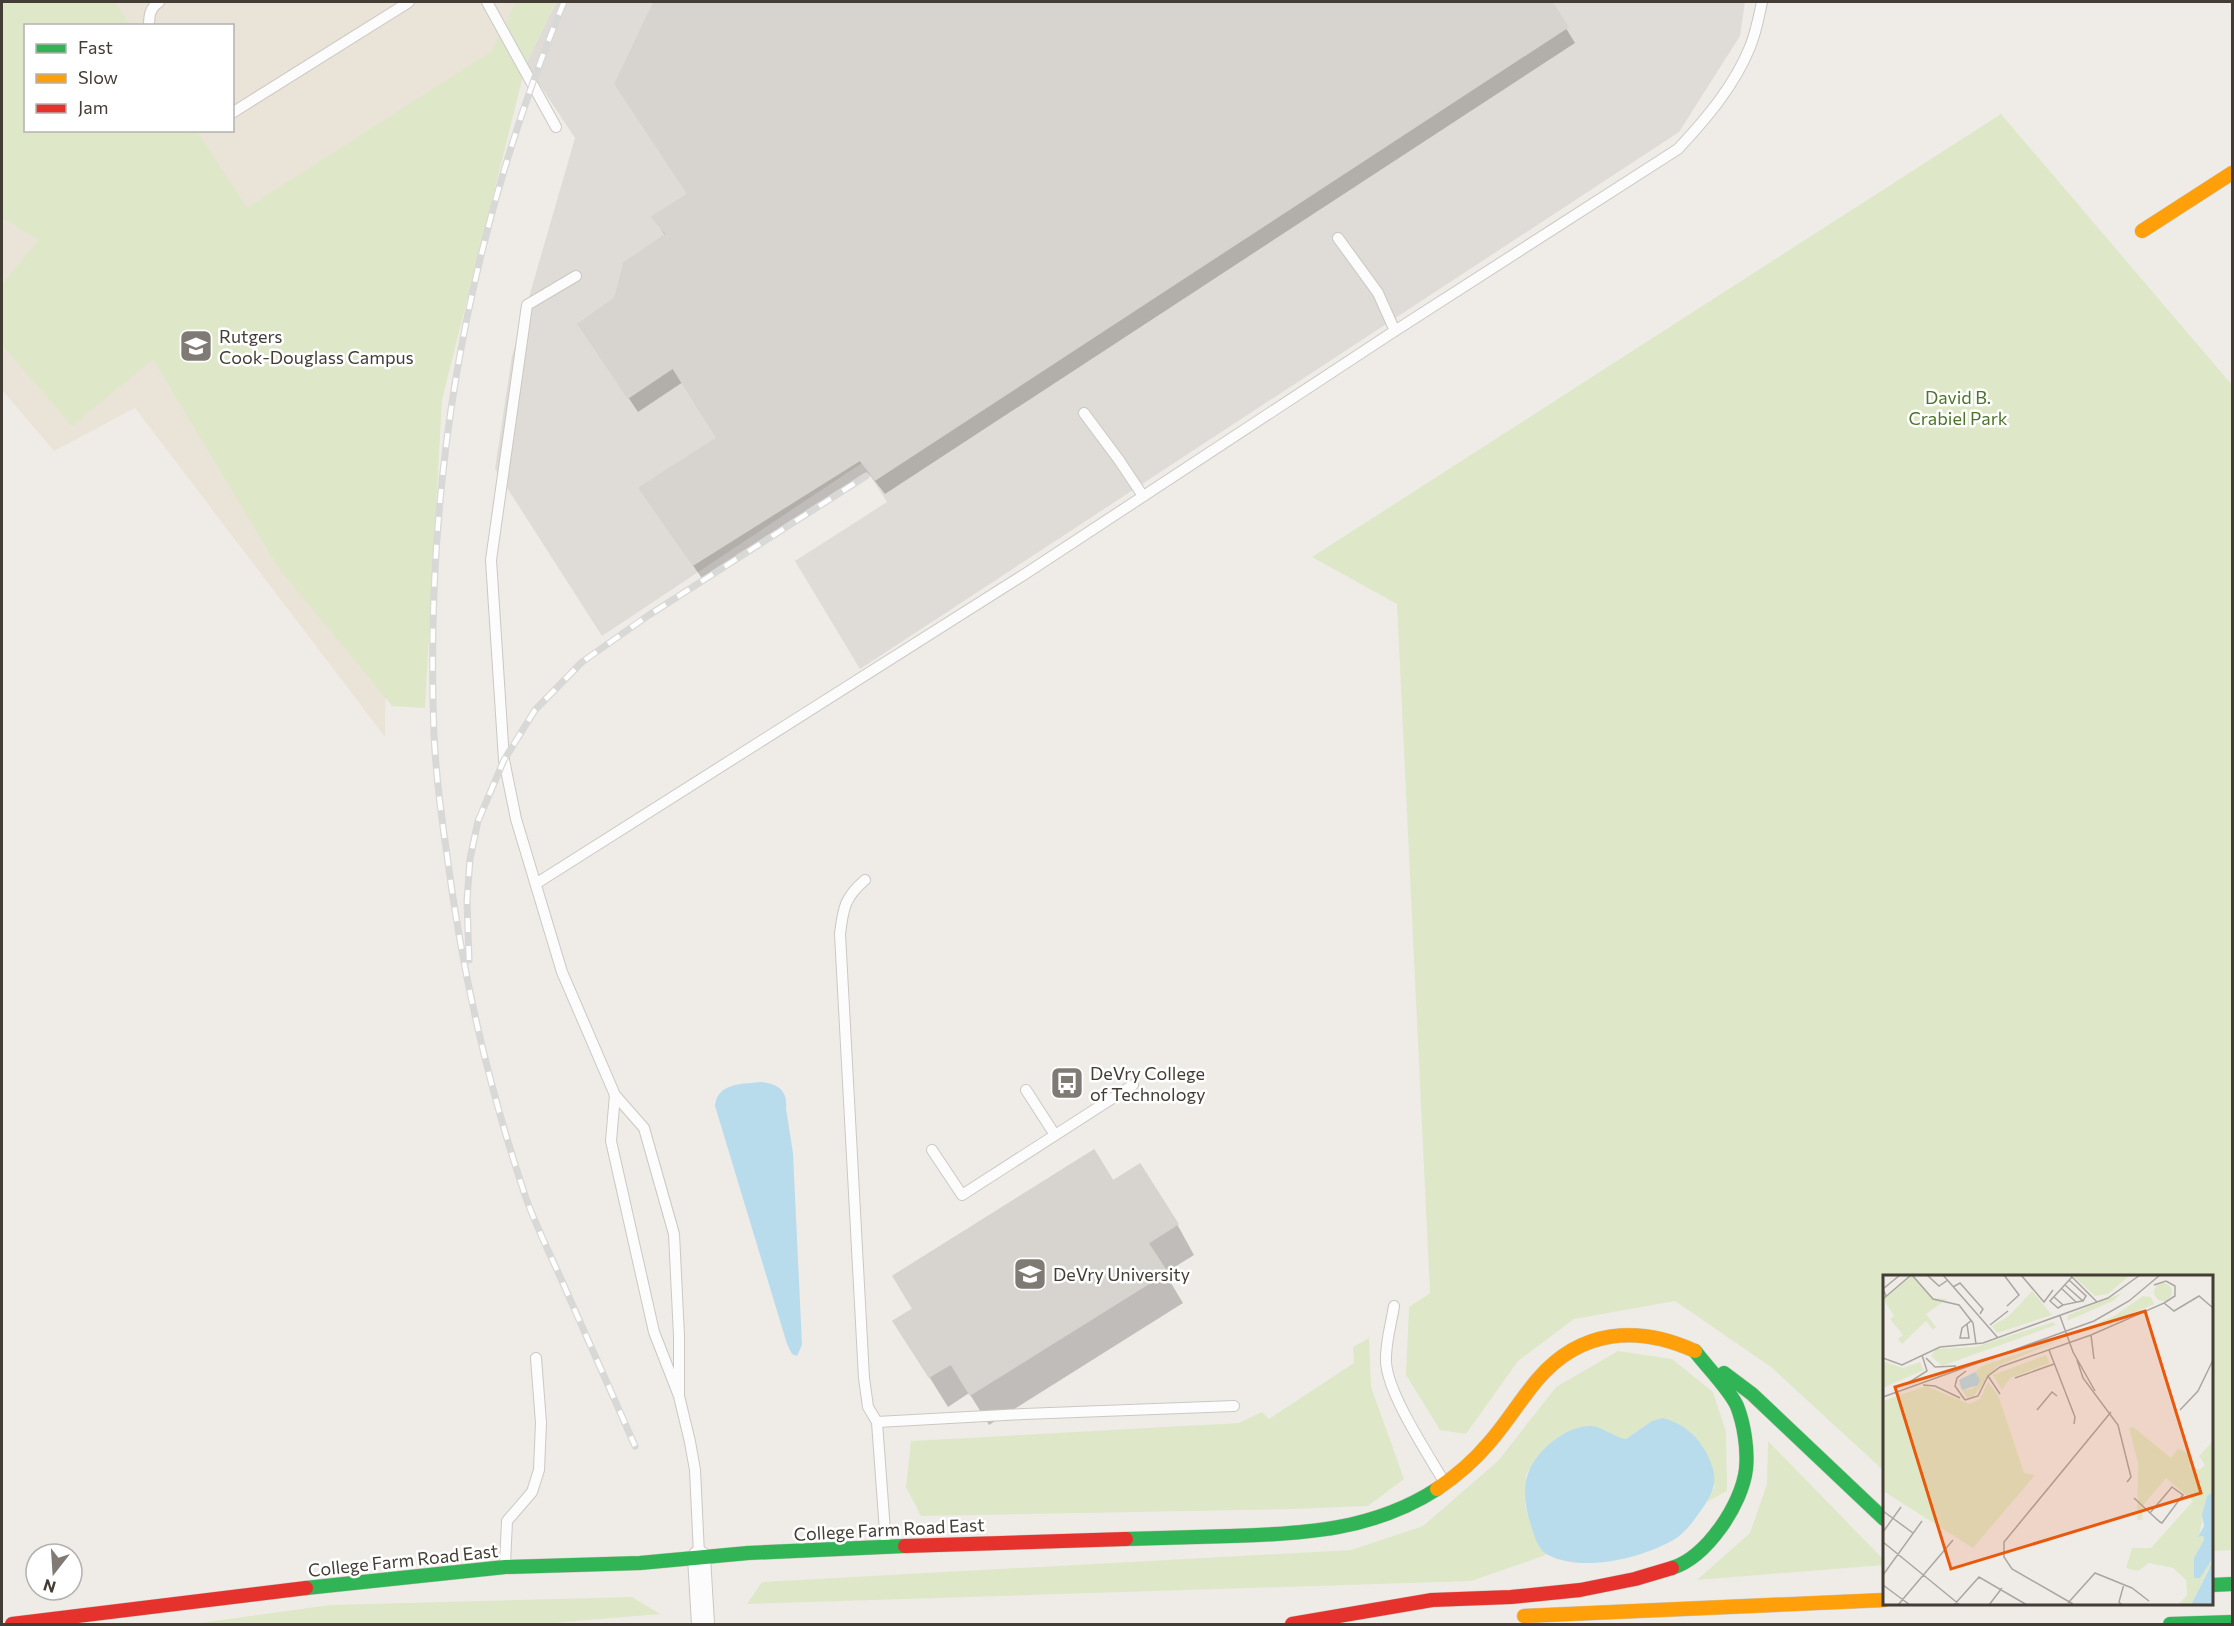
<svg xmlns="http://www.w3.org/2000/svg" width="2234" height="1626" viewBox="0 0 2234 1626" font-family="Commissioner,sans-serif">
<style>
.industrial{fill:#dfdbd6}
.education{fill:#eae3d7;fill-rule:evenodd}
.green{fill:#dee8c8}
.water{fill:#b9dcec}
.shadow{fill:#0003}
.building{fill:#d7d3cf;stroke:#d7d3ce;stroke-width:1.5}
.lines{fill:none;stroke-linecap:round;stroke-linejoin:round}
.lane-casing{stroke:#cbc8c4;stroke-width:12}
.street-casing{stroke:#cbc8c4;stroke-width:24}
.fast-casing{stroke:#cec8bf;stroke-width:15}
.slow-casing{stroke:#cec8bf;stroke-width:15}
.jam-casing{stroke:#cec8bf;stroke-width:15}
.lane{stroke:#fdfcfc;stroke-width:10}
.street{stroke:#fdfcfc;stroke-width:22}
.fast{stroke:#30b455;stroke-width:14}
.slow{stroke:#ff9f0a;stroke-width:14}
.jam{stroke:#e5322d;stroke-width:14}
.rail-casing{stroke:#d8d8d7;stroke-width:7}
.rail{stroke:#fff;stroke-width:4.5;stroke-dasharray:14;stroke-linecap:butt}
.labels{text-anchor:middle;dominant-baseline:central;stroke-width:5;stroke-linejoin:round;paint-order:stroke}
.poi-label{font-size:18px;fill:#443d35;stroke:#fff;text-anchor:start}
.park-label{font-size:18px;fill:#4c742a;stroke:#fff}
.street-label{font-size:18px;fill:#443d35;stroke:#fff}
.inset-road{fill:none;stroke:#aba6a0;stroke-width:1.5}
.view{fill:#e8590c;fill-opacity:0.15;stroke:#e8590c;stroke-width:3}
.inset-edge{fill:none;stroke:#443d35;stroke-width:3}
</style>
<rect width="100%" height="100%" fill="#efece8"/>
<!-- industrial -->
<path class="industrial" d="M556,2H1745L1740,36L1679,132L860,669L795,561L887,502L862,463L602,636L495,469L512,356L575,138L526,64Z"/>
<!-- education -->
<path class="education" d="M2,2H519L391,301L385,737L135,408L54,451L2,390ZM26,26H232V130H26Z"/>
<!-- green -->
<path class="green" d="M2,2H115L130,25L26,26V130L197,131L247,208L492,51L516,2H556L526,64L442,400L425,708L392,706L278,567L153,359L72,426L2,345V284L39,240L2,218Z
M2001,114L2232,385V1550L2212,1551V1276H1884V1471L1771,1367L1675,1301L1574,1319L1518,1361L1466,1434L1440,1430L1406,1375L1409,1307L1430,1293L1397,604L1312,557Z
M1369,1338L1371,1387L1404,1479L1368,1506L1294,1509L921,1516L906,1487L911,1441L1239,1423L1262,1412L1269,1419L1354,1363L1353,1347Z
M1618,1351L1672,1359L1713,1392L1726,1432L1727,1491L1707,1502L1715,1486L1652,1421L1626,1439L1614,1437L1602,1429L1537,1457L1526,1475L1525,1505L1534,1536L1546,1555L1471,1581L747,1604L762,1582L1351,1550L1423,1526L1498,1461L1556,1387Z
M1768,1441L1884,1560V1565L1697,1580L1750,1533L1767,1484Z
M632,1597L660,1614L541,1624H193L330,1605Z"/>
<!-- water -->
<path class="water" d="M762,1082C778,1084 788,1091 786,1108L793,1153L802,1345L797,1356L792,1354L787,1344L715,1106C717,1082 744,1084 762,1082Z
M1663,1418C1684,1424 1697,1435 1707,1454C1718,1476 1717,1488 1702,1509C1695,1519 1686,1532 1675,1539C1643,1558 1583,1573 1548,1555C1540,1552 1534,1537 1532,1529C1525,1507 1520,1484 1533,1463C1544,1445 1569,1425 1592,1426C1603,1427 1613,1437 1626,1439L1652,1421Z"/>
<!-- shadow -->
<path class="shadow" d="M656,2H1550L1575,43L885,494L870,475L703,580L641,489L719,439L683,382L638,412L589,339L616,299L666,237L654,217L689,195L617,84Z
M1113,1183L1177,1224L1194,1255L1165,1273L1183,1303L989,1425L969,1393L948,1407L895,1322Z"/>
<!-- building -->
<path class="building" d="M654,2H1552L1568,27L875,480L860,460L693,565L639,488L717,438L673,368L628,398L578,324L615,298L624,263L666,234L652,217L688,194L615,84Z
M1094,1150L1113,1181L1140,1164L1178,1224L1148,1243L1167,1272L970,1395L951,1364L929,1377L893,1321L913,1309L893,1276Z"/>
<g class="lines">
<!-- lane casing -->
<g class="lane-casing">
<path id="lane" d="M487,2L556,127
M149,26C149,15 150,8 159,2
M232,113L409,2
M1338,238L1378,293L1395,331
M576,276L527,305L491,560L504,760L516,819L562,972L615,1095L644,1128L674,1234L679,1336V1396
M1084,413L1119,460L1143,496
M865,880C845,897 843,908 840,934L864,1378L868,1407L877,1422L886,1545
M537,883L1025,574L1390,334L1678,149C1707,118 1734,86 1750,47C1756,33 1759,16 1762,2
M1026,1090L1055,1135
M615,1095L611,1141L654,1332L679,1396L690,1442L695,1470L699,1554
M932,1150L962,1195L1133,1085
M1394,1306C1391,1325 1385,1344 1386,1362C1388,1394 1426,1451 1443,1480
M877,1422L1024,1414L1234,1406
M505,1564L507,1521L532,1492L539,1470L541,1423L536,1358"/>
</g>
<!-- street casing -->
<g class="street-casing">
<path id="street" d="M699,1557L703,1624"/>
</g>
<!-- fast casing -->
<g class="fast-casing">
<path id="fast" d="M1724,1373L1752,1394L1884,1519
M1126,1539C1161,1538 1196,1537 1231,1536C1304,1534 1374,1530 1437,1489
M1672,1568C1707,1557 1742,1504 1746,1469C1748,1449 1744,1424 1737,1406C1730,1390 1706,1366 1695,1351
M2212,1585L2232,1584
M306,1588L505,1567L640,1563L748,1553L905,1546
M2170,1624L2232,1622"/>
</g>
<!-- slow casing -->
<g class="slow-casing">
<path id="slow" d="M2142,231L2232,173
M1437,1489C1456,1476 1473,1462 1488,1444C1506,1424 1520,1400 1538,1379C1581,1329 1638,1325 1695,1351
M1524,1616L1884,1600"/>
</g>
<!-- jam casing -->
<g class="jam-casing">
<path id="jam" d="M905,1546L1126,1539
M12,1624L306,1588
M1292,1624L1432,1600L1511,1597L1580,1590L1635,1579L1672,1568"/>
</g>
<!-- lane -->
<use href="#lane" class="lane"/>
<!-- street -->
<use href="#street" class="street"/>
<!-- fast -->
<use href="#fast" class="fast"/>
<!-- slow -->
<use href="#slow" class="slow"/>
<!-- jam -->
<use href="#jam" class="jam"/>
<!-- rail casing -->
<g class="rail-casing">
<path id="rail" d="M564,2C467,236 424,481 434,735C436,775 441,815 447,855C462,972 488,1086 526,1198C536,1226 550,1254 562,1281C586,1336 611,1391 635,1446
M469,960L467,901L470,859L478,821L504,760L535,710L582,662L649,615L866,476"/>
</g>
<!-- rail -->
<use href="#rail" class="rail"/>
</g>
<!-- icons -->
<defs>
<g id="university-square" transform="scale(1.725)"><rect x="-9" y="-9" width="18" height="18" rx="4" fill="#807a74" stroke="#fff"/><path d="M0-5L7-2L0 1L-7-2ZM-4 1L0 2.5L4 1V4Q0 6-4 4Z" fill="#fff"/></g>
<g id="bus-square" transform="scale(1.725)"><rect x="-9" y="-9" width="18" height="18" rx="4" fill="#807a74" stroke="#fff"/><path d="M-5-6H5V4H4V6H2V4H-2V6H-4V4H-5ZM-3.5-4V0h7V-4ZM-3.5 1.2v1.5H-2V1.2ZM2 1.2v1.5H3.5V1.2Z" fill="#fff"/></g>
</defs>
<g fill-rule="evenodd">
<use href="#university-square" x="196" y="346"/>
<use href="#bus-square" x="1067" y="1083"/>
<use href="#university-square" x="1030" y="1274"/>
</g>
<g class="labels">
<!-- poi labels -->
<g class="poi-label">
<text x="219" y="336">Rutgers<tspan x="219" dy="21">Cook-Douglass Campus</tspan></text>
<text x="1090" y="1073">DeVry College<tspan x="1090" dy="21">of Technology</tspan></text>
<text x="1053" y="1274">DeVry University</text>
</g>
<!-- park labels -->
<g class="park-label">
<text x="1958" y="397">David B.<tspan x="1958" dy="21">Crabiel Park</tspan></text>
</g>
<!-- street labels -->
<g class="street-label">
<text transform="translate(889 1529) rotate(-3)">College Farm Road East</text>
<text transform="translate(403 1560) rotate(-6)">College Farm Road East</text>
</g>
</g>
<!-- overview -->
<g transform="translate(1883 1275)">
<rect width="330" height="330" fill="#efece8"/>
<path d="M28,0L50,23L64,24L43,39L53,52L50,55L43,46L19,69L15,64L20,60L7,44L11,41L0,24ZM189,0H247L225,19L212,21ZM271 17a9 9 0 1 1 18 0a9 9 0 1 1-18 0ZM149,16L169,40L114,58L109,51L126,41ZM239,18L230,26L184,46L185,40ZM260,21L268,22L271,29L226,49L189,60L231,41ZM170,47L173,50L59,91L48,81L53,74L92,72ZM179,64L114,91L90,122L84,123L75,108L84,115L91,113L92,97L99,91ZM163,80L167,88L127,103L119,115L110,100ZM0,86L20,93L37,87L41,95L0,113ZM105,107L115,120L141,198L152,200L90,273L0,216V126L43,111L86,129L97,124ZM250,152L288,183L295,173L310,182L306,192L316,195L322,190L316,181L330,166V217L324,221L316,262L321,261L317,303L327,283L330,284L308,330H295L304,320L303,305L290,293L266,288L255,296L243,293L249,273H268L310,226L283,203L261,229L259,245H254L255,188L246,153Z" fill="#dee8c8"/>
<path d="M92,97L97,105L95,110L79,115L76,105ZM330,217V283L317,303H311V283L321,265L320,261L315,262L321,251L319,240L324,221ZM330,284V330H308L325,296Z" fill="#b9dcec"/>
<path class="inset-road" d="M29,0L50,24L76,30L90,48L93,69M44,0L56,11L65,5M60,0L115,63M121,0L136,20L124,31M138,0L161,27L170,15M187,0L214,27M182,10L200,26L203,21L186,5M271,10L283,6L292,11V21L281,28M70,12L77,8L100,34L97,39M178,13L193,27M3,21L0,14L17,0M171,22L180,30L199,26M0,24L28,0M180,30L175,33L167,26L189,2M177,41L190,77L212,116M84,49L86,63H77L79,53L89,45M107,50L125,36M208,60L211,84M166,75L192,142L191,149M0,83L19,90L57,72L100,68L225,23L257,0M43,83L52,92L73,91M194,85L200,103L235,150L248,202L244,207M105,101L117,119M132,103L171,89M25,108L44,96L39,80M40,110L52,111L77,123M0,122L211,46L246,26L277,0M82,125L95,121L105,101L117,92L208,60L281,28L291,36L316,21L330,33M82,125L72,111L74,103L83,96M154,135L169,117L174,121M297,135L315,116L330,85M251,223L265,236L267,238L277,247L279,248L300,220L289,212L267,238M0,236L30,258M0,257L18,232M0,267L77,330M0,300L39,246M0,310L27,330M185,328L212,298L249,313L266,326M190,329L129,294L121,282V267L228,137M15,330L70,265M71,330L96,302L144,330M106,330L119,313M239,330L236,327L241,309"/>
<path class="view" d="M262,36L318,218L68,294L12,112Z"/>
<rect width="330" height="330" class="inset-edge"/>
</g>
<!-- border -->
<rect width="2234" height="1626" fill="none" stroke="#443d35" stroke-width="6"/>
<!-- legend -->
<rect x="24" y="24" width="210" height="108" fill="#ffffff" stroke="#b4b1ae" stroke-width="1.5"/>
<rect x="36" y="44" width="30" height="9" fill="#30b455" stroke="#b4b1ae" stroke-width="1.5"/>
<text x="78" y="54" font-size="18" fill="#443d35">Fast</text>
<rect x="36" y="74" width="30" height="9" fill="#ff9f0a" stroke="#b4b1ae" stroke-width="1.5"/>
<text x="78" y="84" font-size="18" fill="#443d35">Slow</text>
<rect x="36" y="104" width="30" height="9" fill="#e5322d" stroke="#b4b1ae" stroke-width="1.5"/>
<text x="78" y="114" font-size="18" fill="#443d35">Jam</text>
<!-- north arrow -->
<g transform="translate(54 1572) rotate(197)"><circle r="28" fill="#ffffff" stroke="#b4b1ae" stroke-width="1.5"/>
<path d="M0-4.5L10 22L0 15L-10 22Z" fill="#807a74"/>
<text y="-9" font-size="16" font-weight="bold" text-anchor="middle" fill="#443d35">N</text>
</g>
</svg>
